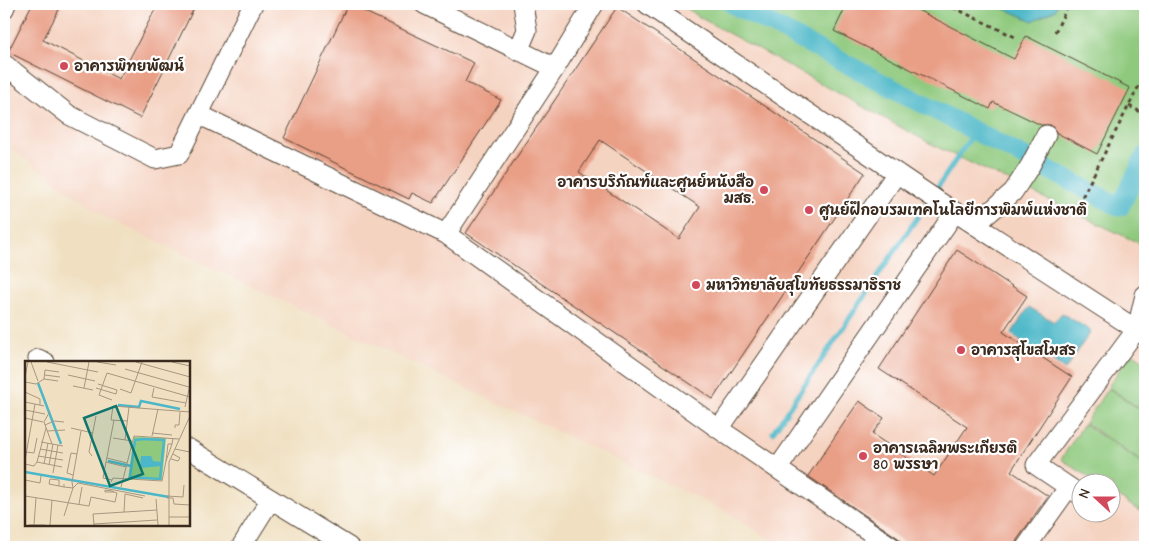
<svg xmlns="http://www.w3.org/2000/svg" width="1149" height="551" viewBox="0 0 1149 551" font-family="'Comic Neue','Playpen Sans Thai',sans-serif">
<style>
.built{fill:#f5d3c1;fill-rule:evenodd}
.green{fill:#8ec97d;stroke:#647a4e}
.water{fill:#4cb7c8;stroke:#447073}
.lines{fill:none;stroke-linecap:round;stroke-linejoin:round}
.stream{stroke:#4cb7c8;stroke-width:5}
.canal{stroke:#4cb7c8;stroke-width:19}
.building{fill:#e99f86;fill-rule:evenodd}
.minor-casing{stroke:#564536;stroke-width:21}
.path{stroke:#564536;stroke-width:3;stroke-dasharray:4 4;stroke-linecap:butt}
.minor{stroke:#fff;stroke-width:19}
.poi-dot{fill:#d1495b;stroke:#fff;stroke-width:2}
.labels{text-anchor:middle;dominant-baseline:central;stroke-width:4.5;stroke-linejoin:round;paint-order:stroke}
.poi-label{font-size:14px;font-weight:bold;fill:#3b2a1e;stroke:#fff;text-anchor:start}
.inset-river{fill:none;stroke:#4cb7c8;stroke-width:2.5}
.inset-road{fill:none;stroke:#a89780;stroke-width:1}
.view{fill:#0f766e;fill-opacity:0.15;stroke:#0f766e;stroke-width:2.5}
.inset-edge{fill:none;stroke:#3b2a1e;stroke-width:2.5}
</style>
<rect width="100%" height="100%" fill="#fff"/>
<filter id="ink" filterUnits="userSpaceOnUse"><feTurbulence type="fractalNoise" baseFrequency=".02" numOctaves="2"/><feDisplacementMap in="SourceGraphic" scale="10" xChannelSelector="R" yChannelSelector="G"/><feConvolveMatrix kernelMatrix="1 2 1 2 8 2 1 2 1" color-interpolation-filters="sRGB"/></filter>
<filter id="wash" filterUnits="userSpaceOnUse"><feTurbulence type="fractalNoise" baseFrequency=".0096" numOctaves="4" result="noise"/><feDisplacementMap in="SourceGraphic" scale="20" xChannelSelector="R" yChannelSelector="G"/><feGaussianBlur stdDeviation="1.12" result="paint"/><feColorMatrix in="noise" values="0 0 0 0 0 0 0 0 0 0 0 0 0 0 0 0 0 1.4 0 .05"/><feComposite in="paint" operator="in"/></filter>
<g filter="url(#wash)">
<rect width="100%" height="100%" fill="#f0e0c1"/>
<!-- built -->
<path class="built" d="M4,4H1145V547H782L725,511L103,216L4,144ZM1082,484H1112V514H1082Z"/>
<!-- green -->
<path class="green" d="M681,4H1145V246L935,146L699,17Z
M1131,352L1145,362V412L1108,387Z
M1108,388L1145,413V464L1085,423Z
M1084,424L1145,465V501L1139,511L1112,492V484L1098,483L1061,459Z"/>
<!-- water -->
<path class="water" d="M994,4H1058L1055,10L1033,21Z
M1029,307L1054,322L1062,313L1065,315L1091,331L1065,370L1011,334Z"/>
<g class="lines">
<!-- stream -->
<path class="stream" d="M934,193L975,131
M773,432L929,200"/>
<!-- canal -->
<path class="canal" d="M732,4L1120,207L1145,156"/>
</g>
<g id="blocks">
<!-- building -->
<path class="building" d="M32,4H62L43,40L119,79L158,4H196L140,118L8,52Z
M348,4L474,63L465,82L501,100L433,203L412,193L409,199L284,138Z
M847,4H906L1014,59L1026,36L1130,88L1097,154L1057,133L1051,125H1041L993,102L990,109L834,31Z
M617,7L865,173L713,399L466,233ZM600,140L700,207L679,239L579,172Z
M957,250L1027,296L1003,332L1072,377L1011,471L1048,496L1017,540L1015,547H908L898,538L808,476L859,401L884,418L872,434L934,476L967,427L879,369Z"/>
</g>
</g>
<g filter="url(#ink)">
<use href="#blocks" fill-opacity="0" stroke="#564536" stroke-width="1"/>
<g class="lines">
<!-- minor casing -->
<g class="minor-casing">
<path id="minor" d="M424,4L555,68
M647,4L938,201L1145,335
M4,9L6,4
M518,51L527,30L523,4
M4,64L69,115L155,159L179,154L253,4
M200,115L446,234L719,429L892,547
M975,225L1013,192L1030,166L1046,135
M446,234L555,68L594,4
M38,359L45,362
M719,429L897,173
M189,449L349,547
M778,468L955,212
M1082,496L1036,465L1137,329L1145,295
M241,547L271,499
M1026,547L1068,488"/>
</g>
<!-- path -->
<path class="path" d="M946,4L1015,37
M1055,32L1069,4
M1129,106L1145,114
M1075,211L1145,74"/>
<!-- minor -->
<use href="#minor" class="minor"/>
</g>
</g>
<!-- markers -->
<g class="poi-dot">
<circle cx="64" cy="66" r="5"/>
<circle cx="764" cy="190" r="5"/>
<circle cx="809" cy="210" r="5"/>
<circle cx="696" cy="285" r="5"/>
<circle cx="961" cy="350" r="5"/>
<circle cx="863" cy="456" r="5"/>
</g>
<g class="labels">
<!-- poi labels -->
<g class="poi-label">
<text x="74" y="66">อาคารพิทยพัฒน์</text>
<text x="754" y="182" text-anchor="end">อาคารบริภัณฑ์และศูนย์หนังสือ<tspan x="754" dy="16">มสธ.</tspan></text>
<text x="819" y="210">ศูนย์ฝึกอบรมเทคโนโลยีการพิมพ์แห่งชาติ</text>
<text x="706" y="285">มหาวิทยาลัยสุโขทัยธรรมาธิราช</text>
<text x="971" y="350">อาคารสุโขสโมสร</text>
<text x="873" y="448">อาคารเฉลิมพระเกียรติ<tspan x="873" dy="16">80 พรรษา</tspan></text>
</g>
</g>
<!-- overview -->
<g transform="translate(25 361)">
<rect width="165" height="165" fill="#f0e0c1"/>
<path d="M109,76L141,77L137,119L103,118Z" fill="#8ec97d"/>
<path d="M116,95H126L128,100L137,101V105L115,107Z" fill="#4cb7c8"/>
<path class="inset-river" d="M13,22L36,83M93,44L114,46L116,40L155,48M118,78L139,79L135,118L105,116L110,79ZM83,100L106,105M0,111L144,136"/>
<path class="inset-road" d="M6,1L13,20M22,1L73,11M72,1L91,4M111,1L165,16M147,1L165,5M100,8L164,26M20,14L35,16M43,14L70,20M0,16L3,1M19,18L20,9L34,11M0,21L11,23L19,18L33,20M48,25L68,29M59,27L64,1M71,27L91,33L92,29L73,23M129,27L127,36L161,42M95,28L106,32L117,1M0,31L15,38V44M87,39L74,34L82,12L165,36M0,41L19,45M160,46L165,24M0,49L20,53M25,50L19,61L27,83M0,57L18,61M102,60L86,59L88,45L165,51M20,64L29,60L39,61M46,67L68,72M150,67V64H154L155,51M22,70L40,69M127,72L147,74M127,75L133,48M88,77L107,80M100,79L104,46M16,81L38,85M147,83H143L141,100L147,83L148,77M15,88L38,92M150,88L165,91M1,91L9,92L12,77M13,95L38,99M67,95L64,91L71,55M82,97L102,102M146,98L153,100L155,97L148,93M0,99L10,43M12,101L21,67M81,101L101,106M0,103L9,105L12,101L37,106M19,103L23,82M24,104L28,83M28,112L33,84M48,114L42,112L46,92L52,93M0,119L15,122L16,115M87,119L78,117L89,59M86,121L88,117L137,120L141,100M34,125V119L25,118L24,123L39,126M96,126L109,75L154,78M48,127L53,122L120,135M48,127L47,121L56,70M80,129L87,130L89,131H80ZM0,135L64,145L66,136L90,141L92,132L89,131M142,135L158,136L159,124M142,137H148L149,143L165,144M131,138L133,164M54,143L57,126M99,151L100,133L118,137M39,155L48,127L39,126V123M144,156H165M69,163L132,159M4,164H20M9,164L11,137M25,164L27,139M69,164L68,153L132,149M144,164V101L165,55"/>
<path class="view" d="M91,45L118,113L85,125L59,57Z"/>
<rect width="165" height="165" class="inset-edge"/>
</g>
<!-- margin -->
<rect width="1149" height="551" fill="none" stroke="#fff" stroke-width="20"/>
<!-- north arrow -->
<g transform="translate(1096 498) rotate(291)"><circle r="24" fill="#ffffff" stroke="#b1aaa5"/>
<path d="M0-4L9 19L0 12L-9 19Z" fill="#d1495b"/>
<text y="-8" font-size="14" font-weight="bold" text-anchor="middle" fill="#3b2a1e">N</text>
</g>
</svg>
